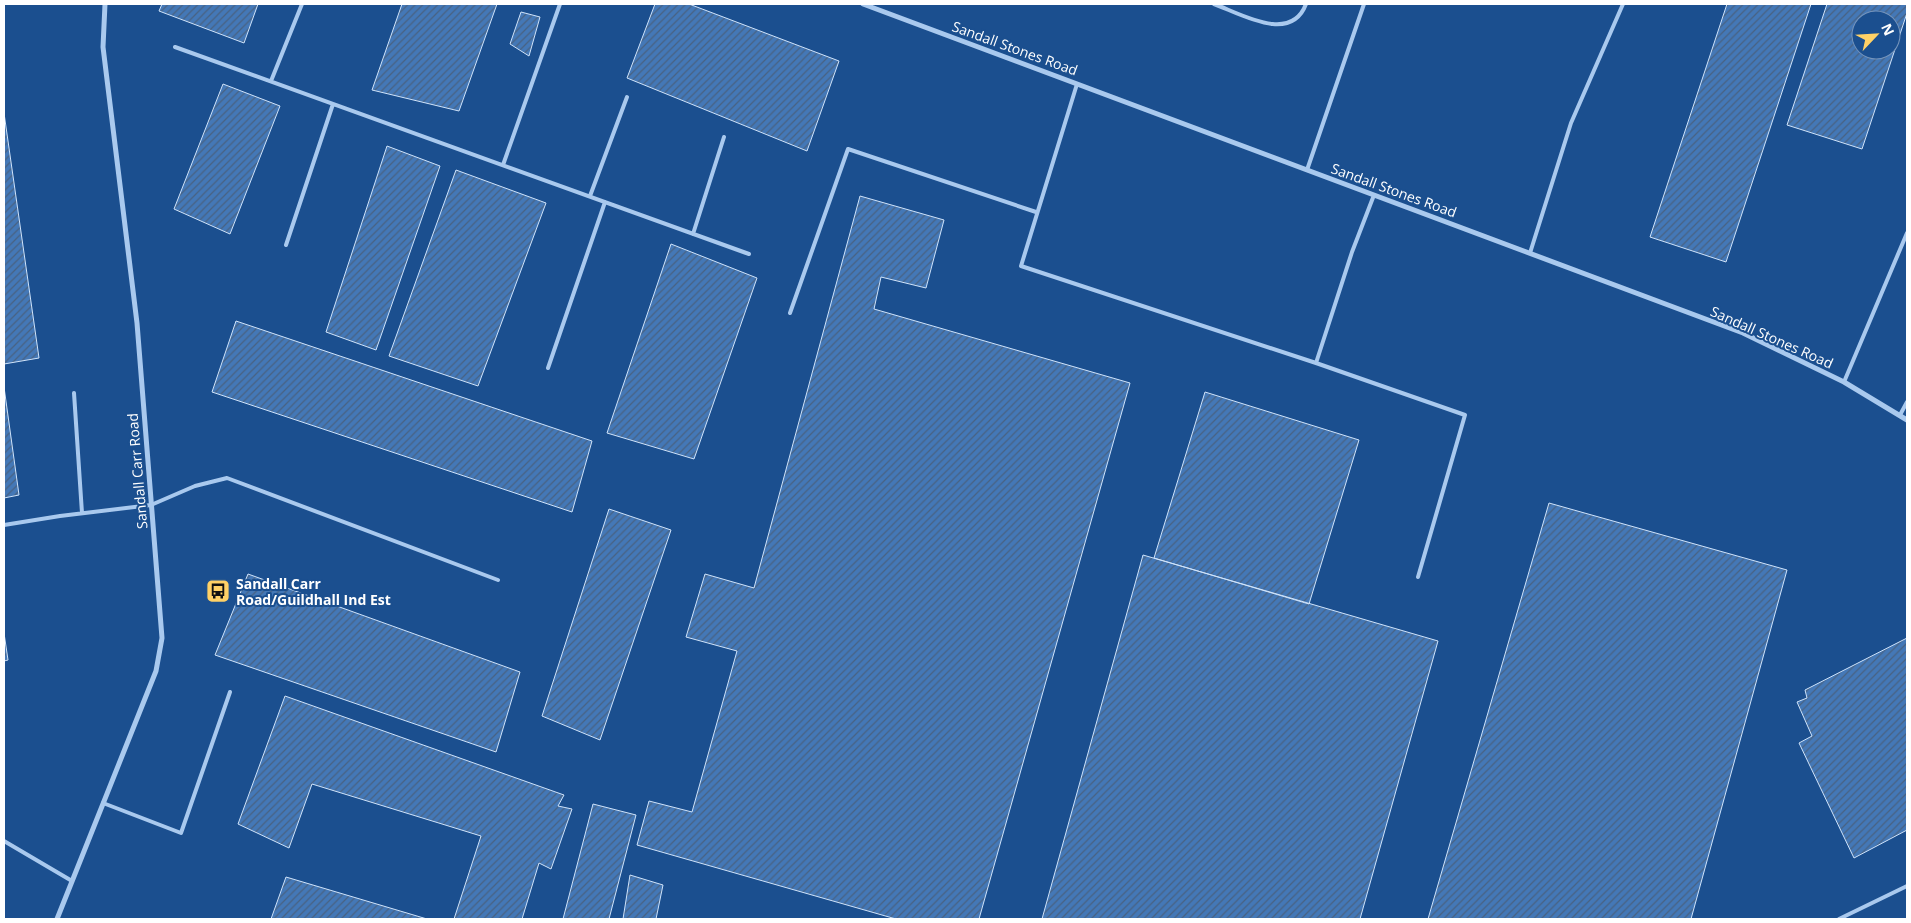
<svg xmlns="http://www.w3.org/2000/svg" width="1911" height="923" viewBox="0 0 1911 923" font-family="'Open Sans',sans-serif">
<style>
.building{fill:url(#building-hatch);stroke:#cfe3fa;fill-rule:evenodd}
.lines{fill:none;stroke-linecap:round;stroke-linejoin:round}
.service{stroke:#a9c9ee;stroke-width:4}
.minor{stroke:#a9c9ee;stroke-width:5}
.labels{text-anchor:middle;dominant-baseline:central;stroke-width:4;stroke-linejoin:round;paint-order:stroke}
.street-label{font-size:14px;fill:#fff;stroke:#1b4f8f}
.poi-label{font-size:14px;font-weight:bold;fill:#fff;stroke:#1b4f8f;text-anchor:start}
</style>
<defs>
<pattern id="building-hatch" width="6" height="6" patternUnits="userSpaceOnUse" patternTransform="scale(1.25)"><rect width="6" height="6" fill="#4478b7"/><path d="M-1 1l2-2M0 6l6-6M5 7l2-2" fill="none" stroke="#486282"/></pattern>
</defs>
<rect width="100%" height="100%" fill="#1b4f8f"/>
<!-- building -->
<path class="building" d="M162,4H258L244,43L159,11Z
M402,4H497L459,111L372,90Z
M655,4H689L839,61L807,151L627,78Z
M1727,4H1811L1726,262L1650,237Z
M1827,4H1907V13L1862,149L1787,125ZM1861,20H1891V50H1861Z
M521,12L540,17L529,56L510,44Z
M223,84L280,106L230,234L174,209Z
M4,113L39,358L4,364Z
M387,146L440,166L376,350L326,332Z
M456,170L546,203L478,386L389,356Z
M860,196L944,220L926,288L881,277L874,309L1130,383L979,919H896L637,845L649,801L692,812L737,651L686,637L705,574L754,588Z
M671,244L757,278L694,459L607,433Z
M236,321L592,441L572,512L212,392Z
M4,387L19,495L4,498Z
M1205,392L1359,440L1309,604L1154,558Z
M1549,503L1787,570L1691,919H1428Z
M609,509L671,530L600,740L542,716Z
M1143,555L1438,641L1360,919H1042Z
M248,574L520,672L496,752L215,655Z
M4,633L8,660L4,661Z
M1907,638V830L1854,858L1799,743L1812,736L1797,702L1807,698L1805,690Z
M285,696L564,795L558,806L572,809L551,869L539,863L522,919H454L481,836L312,784L289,848L238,824Z
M593,804L636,815L609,919H563Z
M630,875L663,885L656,919H623Z
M286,877L427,919H271Z"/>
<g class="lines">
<!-- service -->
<path class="service" d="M1214,4C1241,14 1291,44 1306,4
M175,47L749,254
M271,81L302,4
M1077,84L1021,266L1316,363
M503,165L560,4
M1307,170L1364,4
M1374,195L1352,252L1316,363L1465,415L1418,577
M590,196L627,97
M693,234L724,137
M286,245L333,104
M1530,253L1571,123L1623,4
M790,313L848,149L1036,212
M548,368L605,202
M1844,382L1907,233
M74,393L82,513
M1900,415L1907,402
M4,525L60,516L151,505L195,486L227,478L498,580
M103,803L181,833L230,692
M4,841L72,881
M1839,919L1907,886"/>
<!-- minor -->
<path class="minor" d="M863,4L1743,333L1844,382L1907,420
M57,919L156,671L162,638L137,323L103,47L105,4"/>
</g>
<!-- icons -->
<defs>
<g id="bus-square" transform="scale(1.25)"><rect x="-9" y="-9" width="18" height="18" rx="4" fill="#ffd166" stroke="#1b4f8f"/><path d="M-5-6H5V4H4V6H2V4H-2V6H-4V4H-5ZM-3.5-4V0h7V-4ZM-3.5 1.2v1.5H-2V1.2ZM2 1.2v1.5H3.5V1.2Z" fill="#111"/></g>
</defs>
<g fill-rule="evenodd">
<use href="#bus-square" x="218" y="591"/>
</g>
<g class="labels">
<!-- street labels -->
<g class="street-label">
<text transform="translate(1015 48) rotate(20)">Sandall Stones Road</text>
<text transform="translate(1394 190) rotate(20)">Sandall Stones Road</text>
<text transform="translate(1772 337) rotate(24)">Sandall Stones Road</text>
<text transform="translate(137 471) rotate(-95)">Sandall Carr Road</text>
</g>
<!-- poi labels -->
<g class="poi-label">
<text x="236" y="583">Sandall Carr<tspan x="236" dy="16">Road/Guildhall Ind Est</tspan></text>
</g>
</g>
<!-- border -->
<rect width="1911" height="923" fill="none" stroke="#ffffff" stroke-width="10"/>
<!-- north arrow -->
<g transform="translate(1876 35) rotate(65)"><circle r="24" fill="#1b4f8f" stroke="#7695bc"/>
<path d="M0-4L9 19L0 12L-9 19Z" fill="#ffd166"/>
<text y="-8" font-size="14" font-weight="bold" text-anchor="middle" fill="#ffffff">N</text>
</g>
</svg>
